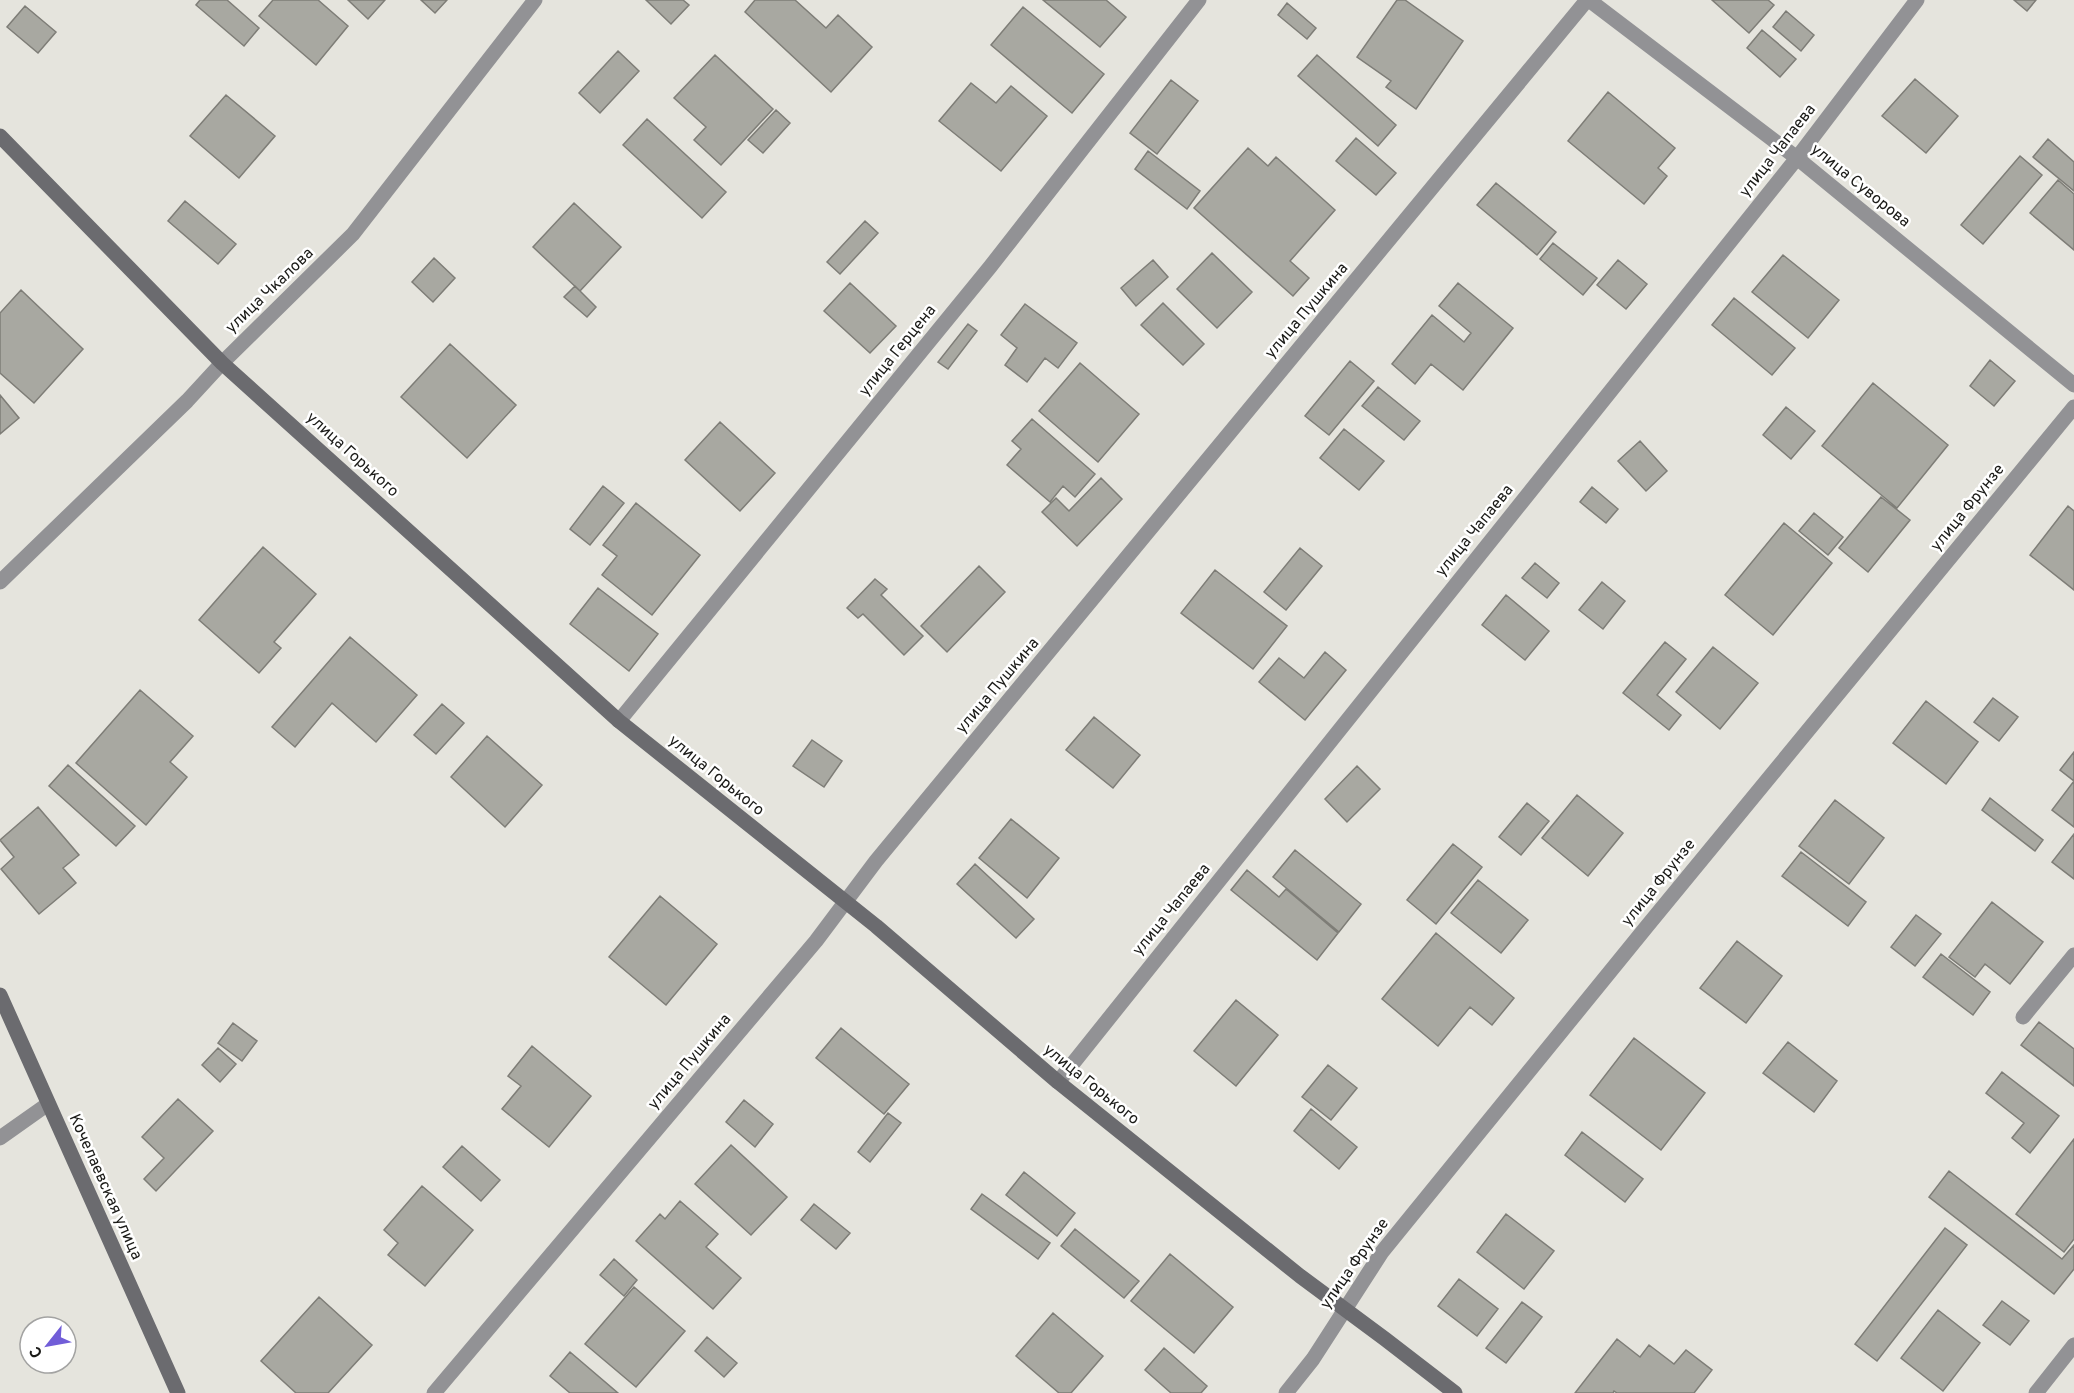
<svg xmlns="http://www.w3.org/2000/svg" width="2074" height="1393" viewBox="0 0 2074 1393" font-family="Overpass,sans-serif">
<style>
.building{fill:#a8a8a1;stroke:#7e7d77;stroke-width:1.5}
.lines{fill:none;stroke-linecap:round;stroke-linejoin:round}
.street{stroke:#929295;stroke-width:15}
.secondary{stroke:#6b6b6f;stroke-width:15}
.labels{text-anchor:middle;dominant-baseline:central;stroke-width:5;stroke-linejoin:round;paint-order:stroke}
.street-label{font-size:16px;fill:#1a1a17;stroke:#fff}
</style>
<rect width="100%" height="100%" fill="#e5e4dd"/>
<!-- building -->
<path class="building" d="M200,0H227L259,28L244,46L196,5Z
M273,0H318L348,26L316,65L259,16Z
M348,0H385L368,19Z
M421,0H447L435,13Z
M646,0H683L689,5L671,24Z
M755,0H795L826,28L838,15L872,47L831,92L745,12Z
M1043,0H1106L1126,17L1100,47Z
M1397,0H1405L1463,41L1416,109L1386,87L1391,81L1357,57Z
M1712,0H1768L1774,5L1749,33Z
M2014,0H2036L2027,11Z
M1287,3L1316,28L1307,39L1278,15Z
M25,6L56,32L38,53L7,27Z
M1023,7L1104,74L1072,113L991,45Z
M1786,11L1814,35L1801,51L1773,27Z
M1762,30L1796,59L1780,77L1747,48Z
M618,51L639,71L600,113L579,93Z
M715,55L773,109L721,165L694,140L706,127L674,98Z
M1317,55L1396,125L1378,146L1298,76Z
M1915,79L1958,116L1926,153L1882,116Z
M1171,80L1198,101L1157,154L1130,133Z
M971,83L996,103L1011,86L1047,116L1001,171L939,121Z
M1608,92L1675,148L1658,168L1667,176L1644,204L1568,141Z
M226,95L275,136L239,178L190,136Z
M776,110L790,123L763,153L748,140Z
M647,119L726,192L702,218L623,145Z
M1356,138L1396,173L1376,195L1336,161Z
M2048,139L2074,162V191L2033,157Z
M1248,148L1268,166L1276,157L1335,210L1290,261L1309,278L1293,296L1194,208Z
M1148,151L1200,191L1187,209L1135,169Z
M2020,156L2042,175L1983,244L1961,225Z
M2058,180L2074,194V250L2030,213Z
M1496,183L1556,232L1537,255L1477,205Z
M185,201L236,244L218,264L168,221Z
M574,203L621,247L580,291L533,247Z
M865,221L878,233L840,274L827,262Z
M1553,243L1597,278L1583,295L1540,259Z
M1212,253L1252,292L1217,328L1177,289Z
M1783,255L1839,300L1808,338L1752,292Z
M434,258L455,278L433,302L412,282Z
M1153,260L1168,277L1136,306L1121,288Z
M1618,260L1647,284L1626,309L1597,285Z
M850,283L896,326L870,353L824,311Z
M1458,283L1513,328L1463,390L1431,364L1415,384L1392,364L1432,315L1464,342L1471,333L1439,306Z
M575,286L596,307L587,317L564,297Z
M21,290L83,349L34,403L0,373V313Z
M1734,298L1795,348L1772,375L1712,325Z
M1163,303L1204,344L1183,365L1141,325Z
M1025,304L1077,343L1058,368L1045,358L1027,382L1005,365L1017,348L1001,335Z
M968,324L977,331L948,369L938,362Z
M450,344L516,405L467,458L401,397Z
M1990,360L2015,381L1994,406L1970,386Z
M1350,361L1374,381L1329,435L1305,416Z
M1080,363L1139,414L1098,462L1039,411Z
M1873,383L1948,445L1897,508L1822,446Z
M1378,387L1420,421L1404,440L1362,406Z
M0,395L19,418L0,434Z
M1786,407L1815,431L1791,459L1763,435Z
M1032,419L1095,474L1075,497L1063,486L1050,502L1007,465L1021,449L1012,441Z
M720,422L775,473L740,511L685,460Z
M1344,429L1384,461L1359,490L1320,458Z
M1640,441L1667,471L1646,491L1618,461Z
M1101,478L1122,499L1077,546L1042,512L1056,498L1069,511Z
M603,486L624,503L590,545L570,529Z
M1592,487L1618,509L1606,523L1580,502Z
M1881,497L1910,520L1868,572L1839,548Z
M636,503L700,555L652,615L602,575L617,556L603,545Z
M2068,506L2074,511V590L2030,555Z
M1814,513L1843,537L1828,555L1799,531Z
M1784,523L1832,563L1773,635L1725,595Z
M263,547L316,594L274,642L281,648L259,673L199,620Z
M1300,548L1322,566L1286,610L1264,592Z
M1535,563L1559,583L1547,598L1522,578Z
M979,566L1005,592L947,652L921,626Z
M1215,570L1287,626L1253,669L1181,613Z
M875,579L887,589L881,595L923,636L904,655L863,614L858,618L847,608Z
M1602,582L1625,601L1603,629L1579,610Z
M598,588L658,634L629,671L570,624Z
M1506,595L1549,631L1525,660L1482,625Z
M350,637L417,695L376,742L332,703L295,747L272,727Z
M1665,642L1686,659L1657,695L1681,715L1669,730L1623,693Z
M1713,647L1758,683L1720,729L1676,692Z
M1325,652L1346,670L1305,720L1259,682L1279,658L1304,678Z
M140,690L193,736L170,762L187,777L146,825L76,763Z
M1993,698L2018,717L1999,741L1974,722Z
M1926,701L1978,742L1946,784L1893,743Z
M442,704L464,723L436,754L414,735Z
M1094,717L1140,755L1113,788L1066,750Z
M487,736L542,785L505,827L451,777Z
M812,740L842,761L824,787L793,766Z
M2074,752V781L2060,770Z
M68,765L135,826L116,846L49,786Z
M1357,766L1380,789L1347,822L1325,799Z
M2074,781V827L2052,810Z
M1577,795L1623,833L1588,876L1542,838Z
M1990,798L2043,840L2035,851L1982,810Z
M1835,800L1884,838L1849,884L1799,846Z
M1527,803L1549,821L1521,855L1499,837Z
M38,807L79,855L63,868L76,883L39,914L1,869L14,857L0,840Z
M1011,819L1059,858L1027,898L979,858Z
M2074,834V879L2052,862Z
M1453,844L1482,867L1436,924L1407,900Z
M1295,850L1361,904L1339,932L1273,877Z
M1801,852L1866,902L1848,926L1782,876Z
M975,864L1034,919L1016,938L957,884Z
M1247,870L1279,897L1286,889L1338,933L1317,960L1231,890Z
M1478,880L1528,920L1501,953L1451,913Z
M660,896L717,944L666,1005L609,957Z
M1992,902L2043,942L2010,984L1985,964L1975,977L1949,957Z
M1916,915L1941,934L1915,966L1891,947Z
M1436,933L1514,998L1492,1025L1470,1007L1438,1046L1382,999Z
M1737,941L1782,976L1746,1023L1700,988Z
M1941,954L1990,992L1973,1015L1923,977Z
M1236,1000L1278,1035L1236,1086L1194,1051Z
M2039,1022L2074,1049V1086L2021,1045Z
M233,1023L257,1041L242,1061L218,1043Z
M841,1028L909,1084L884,1114L816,1058Z
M1634,1038L1705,1093L1661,1150L1590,1095Z
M1788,1042L1837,1081L1814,1112L1763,1073Z
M532,1046L591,1096L549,1147L502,1109L521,1086L508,1076Z
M218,1048L236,1064L220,1082L202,1065Z
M1328,1065L1357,1088L1331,1120L1302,1097Z
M2002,1072L2059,1116L2030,1153L2012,1138L2024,1123L1986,1093Z
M178,1099L213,1131L156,1191L144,1179L164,1158L142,1137Z
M744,1100L773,1124L755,1147L726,1122Z
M1311,1109L1357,1147L1339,1169L1294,1131Z
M888,1113L901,1123L870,1162L858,1152Z
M1582,1132L1643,1179L1625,1202L1565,1155Z
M2074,1139V1239L2064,1252L2016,1214Z
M731,1145L787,1197L751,1235L695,1184Z
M462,1146L500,1180L481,1201L443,1167Z
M1949,1171L2062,1259L2074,1245V1269L2054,1294L1929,1197Z
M1024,1172L1075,1213L1057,1236L1006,1195Z
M422,1186L473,1230L425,1286L388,1255L398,1243L384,1230Z
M982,1194L1050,1243L1038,1259L971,1209Z
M680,1201L718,1234L706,1247L741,1278L713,1309L636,1241L660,1214L665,1219Z
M814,1204L850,1233L836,1249L801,1220Z
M1506,1214L1554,1251L1524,1289L1477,1252Z
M1945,1228L1967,1245L1877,1361L1855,1344Z
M1075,1229L1139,1281L1124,1298L1061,1246Z
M1170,1254L1233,1307L1194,1353L1131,1301Z
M614,1259L637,1280L624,1296L600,1275Z
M1459,1279L1498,1309L1477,1336L1438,1306Z
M634,1287L685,1331L636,1387L585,1344Z
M319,1297L372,1345L328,1393H296L261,1361Z
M2002,1301L2029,1321L2010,1345L1983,1325Z
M1522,1302L1542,1317L1506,1363L1486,1348Z
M1938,1310L1980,1343L1943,1391L1901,1358Z
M1053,1313L1103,1356L1071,1393H1059L1016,1356Z
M707,1337L737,1363L724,1377L695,1351Z
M1617,1339L1640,1357L1649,1345L1674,1364L1686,1350L1712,1370L1694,1393H1617L1614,1391L1613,1393H1575Z
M1164,1348L1207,1386L1201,1393H1171L1145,1370Z
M570,1352L618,1393H570L550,1376Z"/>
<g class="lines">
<!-- street -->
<path class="street" d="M1589,0L1797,158L2074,385
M0,582L187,401L222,363L353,234L535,0
M619,721L990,267L1199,0
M2023,1017L2074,955
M1058,1082L1797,158L1917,0
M0,1138L48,1104
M434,1393L816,941L876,861L1587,0
M1286,1393L1313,1359L1382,1252L1648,925L2074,407
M2036,1393L2074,1345"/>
<!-- secondary -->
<path class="secondary" d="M0,136L222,363L619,721L876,926L1058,1082L1300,1276L1385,1339L1455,1393
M0,995L178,1393"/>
</g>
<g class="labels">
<!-- street labels -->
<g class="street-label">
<text transform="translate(1778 151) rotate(-52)">улица Чапаева</text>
<text transform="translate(1860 186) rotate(39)">улица Суворова</text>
<text transform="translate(270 291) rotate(-44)">улица Чкалова</text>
<text transform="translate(1307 311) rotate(-50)">улица Пушкина</text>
<text transform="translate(898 351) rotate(-51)">улица Герцена</text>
<text transform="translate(352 455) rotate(42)">улица Горького</text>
<text transform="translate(1968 508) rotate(-51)">улица Фрунзе</text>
<text transform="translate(1475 531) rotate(-51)">улица Чапаева</text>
<text transform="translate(998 686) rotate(-50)">улица Пушкина</text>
<text transform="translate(716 776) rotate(39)">улица Горького</text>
<text transform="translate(1659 883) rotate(-51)">улица Фрунзе</text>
<text transform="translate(1172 910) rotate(-51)">улица Чапаева</text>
<text transform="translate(690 1062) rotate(-50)">улица Пушкина</text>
<text transform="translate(1091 1085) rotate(39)">улица Горького</text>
<text transform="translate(105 1187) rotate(66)">Кочелаевская улица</text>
<text transform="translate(1355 1264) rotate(-55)">улица Фрунзе</text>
</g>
</g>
<!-- north arrow -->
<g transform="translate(48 1345) rotate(239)"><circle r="28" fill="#ffffff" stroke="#a3a3a2" stroke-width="1.5"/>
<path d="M0-4.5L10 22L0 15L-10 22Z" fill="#715dd8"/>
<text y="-9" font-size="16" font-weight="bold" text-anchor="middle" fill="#1a1a17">С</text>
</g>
</svg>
